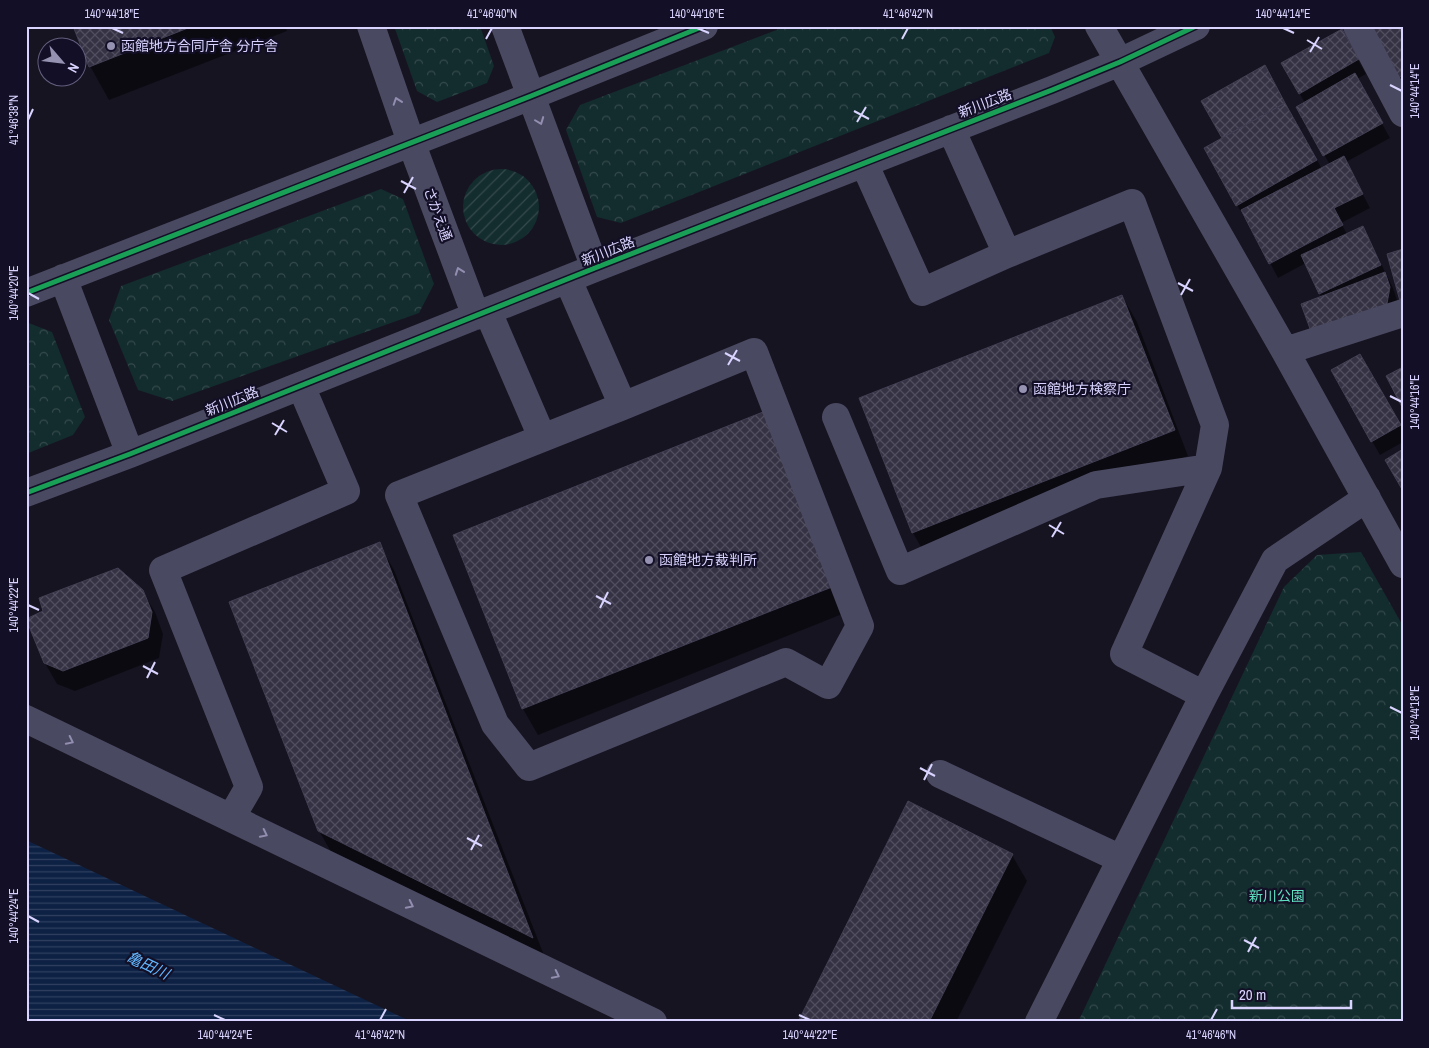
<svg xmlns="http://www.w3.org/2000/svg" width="1429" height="1048" viewBox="0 0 1429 1048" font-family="'Archivo Narrow','Noto Sans JP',sans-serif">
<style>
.forest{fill:url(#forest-crowns)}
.garden{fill:url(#garden-furrows)}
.water{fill:url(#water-rules)}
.shadow{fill:#0007}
.building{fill:url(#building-cross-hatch);stroke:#433f54}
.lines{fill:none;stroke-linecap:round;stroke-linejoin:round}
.minor{stroke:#4a4962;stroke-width:28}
.cycleway-casing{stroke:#130f26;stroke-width:8}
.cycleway{stroke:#1a9f57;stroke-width:5}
.oneway{stroke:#928eb0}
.ticks{fill:none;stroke:#d9d4ff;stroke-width:2}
.poi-dot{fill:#9591b1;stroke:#130f26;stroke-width:2}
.labels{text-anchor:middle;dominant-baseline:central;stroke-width:4.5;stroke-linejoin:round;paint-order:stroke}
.poi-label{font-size:14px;fill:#d9d4ff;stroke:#130f26;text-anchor:start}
.street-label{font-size:14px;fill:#d9d4ff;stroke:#130f26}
.park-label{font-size:14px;fill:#5fe0c0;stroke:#130f26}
.water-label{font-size:15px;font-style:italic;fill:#62b6ff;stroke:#130f26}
.neatline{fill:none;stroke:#d9d4ff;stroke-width:2}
.ticks-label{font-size:12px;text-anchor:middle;fill:#d9d4ff}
</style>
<defs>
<pattern id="forest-crowns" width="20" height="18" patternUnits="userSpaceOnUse" patternTransform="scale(1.25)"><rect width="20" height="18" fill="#132c2d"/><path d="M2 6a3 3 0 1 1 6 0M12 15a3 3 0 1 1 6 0" fill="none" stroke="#354a4c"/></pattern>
<pattern id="garden-furrows" width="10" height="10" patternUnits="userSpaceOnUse" patternTransform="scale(1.25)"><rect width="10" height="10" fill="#132c2d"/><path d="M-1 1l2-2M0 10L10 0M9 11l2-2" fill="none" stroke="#354a4c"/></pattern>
<pattern id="water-rules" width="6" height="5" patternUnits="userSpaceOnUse" patternTransform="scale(1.25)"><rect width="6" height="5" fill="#0d2144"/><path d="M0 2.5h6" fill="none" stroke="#304060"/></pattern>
<pattern id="building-cross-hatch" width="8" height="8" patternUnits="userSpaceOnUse" patternTransform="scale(1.25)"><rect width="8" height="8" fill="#343243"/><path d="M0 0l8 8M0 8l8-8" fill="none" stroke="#514f5f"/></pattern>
</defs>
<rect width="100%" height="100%" fill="#161421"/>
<!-- forest -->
<path class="forest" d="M394,26H480L494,66L487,83L437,102L417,91Z
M787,26H1050L1055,37L1049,53L621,223L597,217L566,130L580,105Z
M381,189L403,199L434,284L419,313L172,401L138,390L109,320L121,286Z
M26,322L52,332L85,417L73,435L26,454Z
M1361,552L1403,626V1022H1078L1284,587L1317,555Z"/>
<!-- garden -->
<path class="garden" d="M463 207a38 38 0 1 1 76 0a38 38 0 1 1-76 0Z"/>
<!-- water -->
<path class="water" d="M26,840L412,1022H26Z"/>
<!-- shadow -->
<path class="shadow" d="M75,26H285L287,31L109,100L90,66Z
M1341,30L1366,74L1357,79L1390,138L1346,162L1370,208L1341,223L1347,234L1362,227L1370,241L1393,288L1398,303L1393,323L1322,298L1306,263L1278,278L1247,219H1245L1206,149L1224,139L1202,101L1272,81L1322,169L1330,165L1297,107L1305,103L1283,64Z
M1122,296L1137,322L1188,456L928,559L913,533L861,399Z
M1360,355L1403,430V442L1380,455L1332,371Z
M777,440L845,613L538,735L523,709L455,536Z
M379,544L394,570L547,963L334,857L319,831Z
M142,591L155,612L163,634L159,658L75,691L57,684L45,663Z
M1012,855L1027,881L956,1022H799Z"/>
<!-- building -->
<path class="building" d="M73,26H193L89,67Z
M1369,26H1403V75L1397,79Z
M1342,29L1359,59L1299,94L1281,63Z
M1265,65L1285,103L1222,138L1201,101Z
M1355,73L1383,123L1323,156L1296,107Z
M1285,103L1317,160L1236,206L1204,148Z
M1344,156L1363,194L1334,208L1343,225L1269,264L1241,210Z
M1363,226L1381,265L1319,294L1301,255Z
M1403,249V300L1400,301L1387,254Z
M1385,272L1390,287L1386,309L1313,337L1301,304Z
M1122,295L1175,430L912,533L859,398Z
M1360,354L1401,425L1371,442L1331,370Z
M1403,367V409L1386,376Z
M763,412L832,587L522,709L453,535Z
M1403,449V491L1385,460Z
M380,542L533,938L318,831L229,602Z
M118,568L143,590L152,612L148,638L63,671L44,663L26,619L43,611L39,598Z
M908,801L1013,854L929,1022H798Z"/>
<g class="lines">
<!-- minor -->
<path class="minor" d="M371,26L411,142L476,316
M505,26L595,268
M1099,26L1285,351L1403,564
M1357,26L1403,113
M864,163L922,292L1007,254L951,129
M1007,254L1132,203L1215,425L1208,468L1124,654L1204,695
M63,278L130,454
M568,280L623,406
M26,293L531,96L704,26
M488,312L542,437
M1285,351L1403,313
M754,352L860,626L828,685L786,662L529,767L495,724L399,495L623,406Z
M836,417L900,571L1096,485L1208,468
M26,493L130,454L595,268L1052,90L1120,62L1196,26
M26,719L653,1022
M940,774L1121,859
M231,818L249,787L163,570L346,491L301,386
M1039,1022L1204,695L1275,560L1367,498"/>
<!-- cycleway casing -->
<g class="cycleway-casing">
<path id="cycleway" d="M26,293L531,96L704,26
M26,493L130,454L595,268L1052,90L1120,62L1196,26"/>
</g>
<!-- cycleway -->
<use href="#cycleway" class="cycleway"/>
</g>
<!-- one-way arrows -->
<defs><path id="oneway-chevron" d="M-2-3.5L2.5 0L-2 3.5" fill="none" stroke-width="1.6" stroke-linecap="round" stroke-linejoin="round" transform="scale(1.25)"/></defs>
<g class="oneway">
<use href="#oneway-chevron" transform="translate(397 101) rotate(-109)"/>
<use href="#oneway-chevron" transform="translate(540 121) rotate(69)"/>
<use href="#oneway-chevron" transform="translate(459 271) rotate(-110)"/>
<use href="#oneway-chevron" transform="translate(70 741) rotate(26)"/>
<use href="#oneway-chevron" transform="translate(264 834) rotate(26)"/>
<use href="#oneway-chevron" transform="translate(410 905) rotate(26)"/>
<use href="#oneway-chevron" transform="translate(556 975) rotate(26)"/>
</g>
<!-- ticks -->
<path class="ticks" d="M112,28L123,33M697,28L709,33M1283,28L1294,33M486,39L492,28M902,39L908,28M1307,40L1322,49M1310,52L1319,37M1390,85L1402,91M854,111L869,119M28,120L33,109M857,122L866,107M401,181L416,189M404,193L413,177M1178,283L1193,291M28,293L39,299M1181,295L1190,279M725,353L740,361M728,365L737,350M1390,396L1402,402M272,423L287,432M275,435L284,420M1049,525L1064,534M1052,537L1061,522M596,596L611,604M28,605L39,610M600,608L608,592M143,666L158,674M147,678L155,662M1390,707L1402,713M920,768L935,776M924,780L932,764M467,838L482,846M471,850L479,835M28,916L39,922M1244,940L1259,948M1248,952L1256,937M214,1015L225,1020M799,1015L810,1020M380,1020L386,1009M1211,1020L1217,1009"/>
<!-- markers -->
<g class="poi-dot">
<circle cx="111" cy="46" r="5"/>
<circle cx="1023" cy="389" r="5"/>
<circle cx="649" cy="560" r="5"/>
</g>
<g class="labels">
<!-- poi labels -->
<g class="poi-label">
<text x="121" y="46">函館地方合同庁舎 分庁舎</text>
<text x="1033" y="389">函館地方検察庁</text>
<text x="659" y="560">函館地方裁判所</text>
</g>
<!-- street labels -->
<g class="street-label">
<text transform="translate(985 103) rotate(-21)">新川広路</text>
<text transform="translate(438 214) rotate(70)">さかえ通</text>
<text transform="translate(608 251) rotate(-22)">新川広路</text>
<text transform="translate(232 401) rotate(-22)">新川広路</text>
</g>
<!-- park labels -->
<g class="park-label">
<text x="1277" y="896">新川公園</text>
</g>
<!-- water labels -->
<g class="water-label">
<text transform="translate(148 965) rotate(25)">亀田川</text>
</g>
</g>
<!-- border -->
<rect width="1429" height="1048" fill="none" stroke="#130f26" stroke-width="55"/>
<!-- north arrow -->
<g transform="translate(62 62) rotate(118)"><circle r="24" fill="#130f26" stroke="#625e7d"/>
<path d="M0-4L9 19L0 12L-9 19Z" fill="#9591b1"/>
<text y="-8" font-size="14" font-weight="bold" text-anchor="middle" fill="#d9d4ff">N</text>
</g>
<!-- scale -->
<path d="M1232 1000v8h119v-8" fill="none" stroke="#d9d4ff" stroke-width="2.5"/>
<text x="1239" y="1000" font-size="15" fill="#d9d4ff" stroke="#130f26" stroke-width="4" paint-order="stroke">20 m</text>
<rect x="28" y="28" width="1374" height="992" class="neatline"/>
<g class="ticks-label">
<text x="112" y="18">140°44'18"E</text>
<text x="492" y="18">41°46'40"N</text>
<text x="697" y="18">140°44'16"E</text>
<text x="908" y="18">41°46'42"N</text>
<text x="1283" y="18">140°44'14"E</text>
<text transform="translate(1415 91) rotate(-90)" y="4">140°44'14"E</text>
<text transform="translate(14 120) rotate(-90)" y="4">41°46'38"N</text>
<text transform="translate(14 293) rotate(-90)" y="4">140°44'20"E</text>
<text transform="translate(1415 402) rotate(-90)" y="4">140°44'16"E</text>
<text transform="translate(14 605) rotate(-90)" y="4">140°44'22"E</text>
<text transform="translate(1415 713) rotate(-90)" y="4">140°44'18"E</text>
<text transform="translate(14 916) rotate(-90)" y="4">140°44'24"E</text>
<text x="225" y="1039">140°44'24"E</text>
<text x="380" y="1039">41°46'42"N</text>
<text x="810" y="1039">140°44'22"E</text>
<text x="1211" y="1039">41°46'46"N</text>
</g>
</svg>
